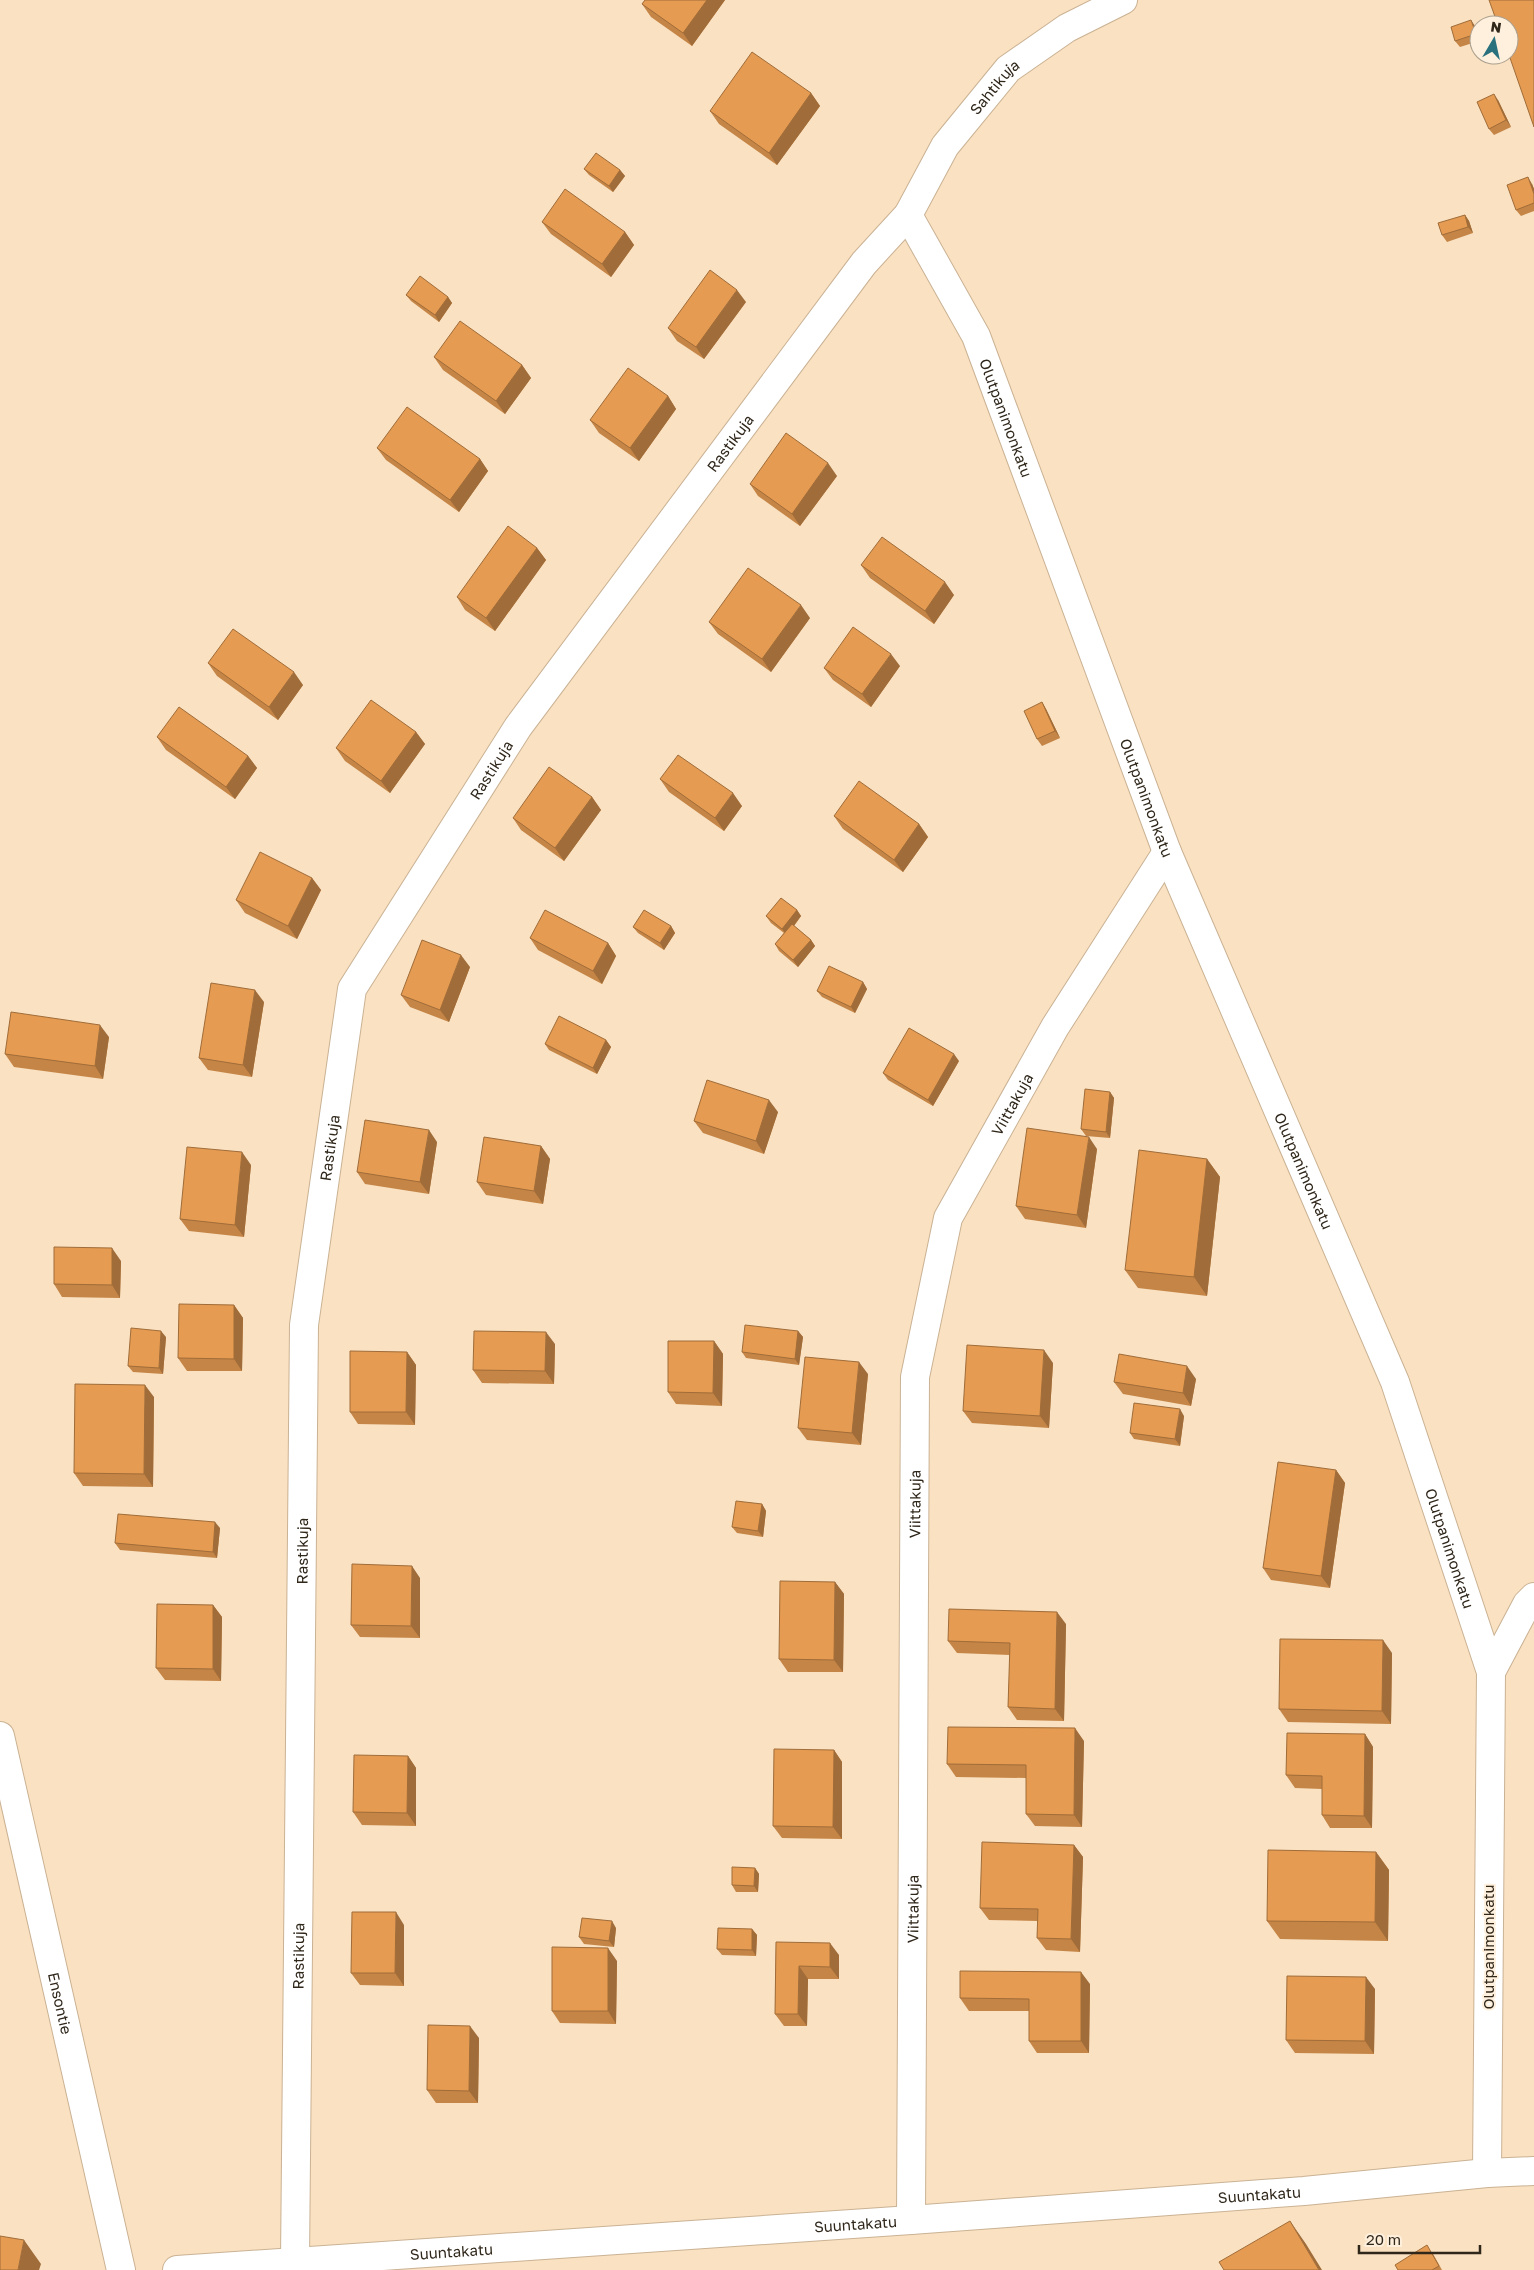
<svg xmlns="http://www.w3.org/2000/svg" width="1534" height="2270" viewBox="0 0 1534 2270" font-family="'Golos Text',sans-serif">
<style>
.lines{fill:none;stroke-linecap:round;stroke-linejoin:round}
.minor-casing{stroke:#cab294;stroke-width:30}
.minor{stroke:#fff;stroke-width:28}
.wall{fill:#c58546}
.shaded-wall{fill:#a06c39}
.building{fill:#e59b51;stroke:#a06c39}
.labels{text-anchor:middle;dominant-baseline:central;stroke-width:4;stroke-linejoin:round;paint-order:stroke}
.street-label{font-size:15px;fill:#30271b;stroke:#fef0dd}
</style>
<rect width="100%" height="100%" fill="#f9e1c1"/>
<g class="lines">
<!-- minor casing -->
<g class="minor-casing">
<g id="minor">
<path id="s1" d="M908,215L976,336L1167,852L1395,1382L1491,1672L1487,2173"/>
<path d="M1491,1672L1527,1604L1534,1597"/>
<path id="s2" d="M0,1736L121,2270"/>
<path id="s3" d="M911,2220L915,1377L948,1218L1055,1027L1167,852"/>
<path id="s4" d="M295,2261L304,1325L352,989L518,727L864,263L908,215L945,146L1008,69L1067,28L1123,0"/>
<path id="s5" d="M177,2270L911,2220L1304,2191L1487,2173L1534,2171"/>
</g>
</g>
<!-- minor -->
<use href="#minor" class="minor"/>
</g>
<!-- wall -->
<path class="wall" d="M645,0H725L692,46L651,17L642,4Z
M1475,26L1479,37V41L1460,47L1455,41Z
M811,93L820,106L777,165L719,124L710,111Z
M1498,100L1511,127L1494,135L1489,129Z
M584,169L620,170L625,176L613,192L589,175Z
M1532,184L1534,189V211L1521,216L1516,210Z
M1465,215L1469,221L1473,233L1447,242L1442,235Z
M542,222L625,232L634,245L611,277L551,234Z
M406,295L448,297L452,303L439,322L411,301Z
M746,302L704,359L677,341L668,328Z
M434,357L522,365L531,378L505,414L443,370Z
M668,396L676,409L639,461L599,433L590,420Z
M377,448L480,459L488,471L459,512L386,460Z
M837,476L800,526L758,496L750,484Z
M537,548L546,560L495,631L465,610L457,597Z
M861,565L954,595L934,624L870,578Z
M810,618L771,672L718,634L709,622Z
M208,663L303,685L278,720L217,676Z
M900,666L871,707L833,680L824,668Z
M1042,702L1046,709L1060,738L1042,746L1037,739Z
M416,732L425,744L390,793L345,761L336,748Z
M157,737L248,756L257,768L235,799L166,750Z
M660,779L742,806L724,831L669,792Z
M592,797L601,810L564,861L521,830L513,818Z
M834,816L919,824L928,837L903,872L843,829Z
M312,878L321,890L297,939L245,913L236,900Z
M797,910L801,916L794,926L811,940L815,946L798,967L779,951L775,944L784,933L771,923L766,916Z
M671,926L675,933L664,950L638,933L633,927Z
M530,938L608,943L616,956L602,984L538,950Z
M470,967L449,1022L410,1007L401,995Z
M863,982L867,989L855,1013L822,997L817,991Z
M264,1002L252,1077L208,1070L199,1058Z
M109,1037L103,1079L14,1067L5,1054Z
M606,1040L611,1047L597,1074L549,1050L545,1044Z
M959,1061L933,1106L888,1080L883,1073Z
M1110,1092L1114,1098L1110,1138L1086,1136L1081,1129Z
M778,1112L764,1154L703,1133L694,1121Z
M437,1142L429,1194L365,1184L357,1172Z
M541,1146L550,1159L543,1204L486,1195L477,1182Z
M1097,1149L1086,1228L1025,1219L1016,1206Z
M1207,1159L1220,1177L1207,1296L1138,1288L1125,1270Z
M251,1165L244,1237L189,1231L180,1219Z
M121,1261L120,1298L62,1297L54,1284Z
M234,1305L243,1318L242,1371H187L178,1358Z
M798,1331L803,1337L799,1365L746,1358L742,1352Z
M166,1337L163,1374L133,1372L128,1366Z
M714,1341L723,1354L722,1406L676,1404L668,1392Z
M555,1344L554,1384L482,1383L473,1370Z
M407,1352L416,1365L415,1425L358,1424L350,1412Z
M1053,1363L1049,1428L972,1423L963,1411Z
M868,1374L861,1445L807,1440L798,1428Z
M1196,1379L1191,1406L1123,1394L1114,1382Z
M154,1397L153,1487L83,1486L74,1473Z
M1184,1416L1180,1446L1134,1439L1130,1433Z
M1336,1470L1345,1483L1330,1588L1271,1580L1263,1568Z
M762,1504L766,1511L763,1537L737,1533L732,1527Z
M220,1528L217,1558L120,1550L115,1543Z
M420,1578V1638L360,1637L351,1625Z
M835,1582L844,1594L843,1672H788L779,1659Z
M213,1605L222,1617L221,1681L165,1680L156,1668Z
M1066,1624L1064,1721L1017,1720L1008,1707L1010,1655L957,1653L948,1641Z
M1392,1653L1391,1724L1288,1722L1279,1709Z
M1365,1734L1373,1747L1372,1828H1330L1322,1815V1789L1295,1788L1286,1775Z
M1084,1741L1082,1827L1035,1826L1026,1814V1778L956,1777L947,1764Z
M834,1750L842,1762V1839L782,1838L773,1826Z
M408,1756L416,1768V1826L362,1825L353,1812Z
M1074,1845L1083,1857L1080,1952L1046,1950L1037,1938L1038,1921L989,1920L980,1908Z
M1376,1852L1389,1870L1388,1941L1280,1939L1267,1921Z
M755,1868L759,1874L758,1892H736L732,1885Z
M404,1925V1986L360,1985L351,1973Z
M616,1928L614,1947L584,1944L579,1937Z
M752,1929L757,1935L756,1956L722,1955L717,1949Z
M776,1942L839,1955V1979H808L807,2026H784L775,2014Z
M617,1961L616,2024L560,2023L552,2011Z
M1090,1984L1089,2053H1037L1029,2041V2011H969L960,1998Z
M1375,1989L1374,2054L1295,2053L1286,2040Z
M479,2038L478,2103H436L427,2090Z
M1432,2252L1442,2270H1398Z"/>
<!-- shaded-wall -->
<path class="shaded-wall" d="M707,0H725L692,46L683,33Z
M1471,20L1475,26L1479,39L1476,34Z
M811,93L820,106L777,165L769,153Z
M1494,94L1498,100L1511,127L1506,120Z
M620,170L625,176L613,192L609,186Z
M1528,177L1532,184L1534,189V194Z
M1465,215L1469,221L1473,233L1468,227Z
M625,232L634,245L611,277L602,264Z
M737,290L746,302L704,359L696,347Z
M448,297L452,303L439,322L435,315Z
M522,365L531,378L505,414L496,401Z
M668,396L676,409L639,461L630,448Z
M480,459L488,471L459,512L450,500Z
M828,463L837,476L800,526L792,514Z
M537,548L546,560L495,631L486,618Z
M945,582L954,595L934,624L925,611Z
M801,605L810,618L771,672L762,659Z
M891,654L900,666L871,707L862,694Z
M294,672L303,685L278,720L269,707Z
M1042,702L1046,709L1060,738L1055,731Z
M416,732L425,744L390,793L381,781Z
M248,756L257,768L235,799L226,787Z
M733,793L742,806L724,831L715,818Z
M592,797L601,810L564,861L555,848Z
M919,824L928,837L903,872L894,860Z
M312,878L321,890L297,939L288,926Z
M797,910L801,916L787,935L782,929Z
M671,926L675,933L664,950L660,943Z
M811,940L815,946L798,967L793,960Z
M608,943L616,956L602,984L593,971Z
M461,955L470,967L449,1022L440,1010Z
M863,982L867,989L855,1013L851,1007Z
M255,990L264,1002L252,1077L243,1065Z
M100,1025L109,1037L103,1079L95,1066Z
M606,1040L611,1047L597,1074L593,1068Z
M954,1054L959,1061L933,1106L928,1100Z
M1110,1092L1114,1098L1110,1138L1106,1132Z
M769,1100L778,1112L764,1154L756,1141Z
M429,1130L437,1142L429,1194L420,1182Z
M1089,1137L1097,1149L1086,1228L1077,1215Z
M541,1146L550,1159L543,1204L534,1191Z
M242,1152L251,1165L244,1237L235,1225Z
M1207,1159L1220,1177L1207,1296L1194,1277Z
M112,1248L121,1261L120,1298L112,1285Z
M234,1305L243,1318L242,1371L234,1359Z
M161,1331L166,1337L163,1374L159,1368Z
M798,1331L803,1337L799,1365L795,1359Z
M546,1332L555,1344L554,1384L545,1371Z
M714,1341L723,1354L722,1406L713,1393Z
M1044,1350L1053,1363L1049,1428L1040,1416Z
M407,1352L416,1365L415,1425L406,1412Z
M859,1362L868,1374L861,1445L852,1433Z
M1187,1366L1196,1379L1191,1406L1183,1393Z
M145,1385L154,1397L153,1487L144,1474Z
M1180,1409L1184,1416L1180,1446L1175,1439Z
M1336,1470L1345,1483L1330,1588L1321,1576Z
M762,1504L766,1511L763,1537L758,1531Z
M215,1522L220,1528L217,1558L213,1552Z
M412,1566L420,1578V1638L411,1626Z
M835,1582L844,1594L843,1672L834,1660Z
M213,1605L222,1617L221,1681L213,1669Z
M1057,1612L1066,1624L1064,1721L1055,1709Z
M1383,1640L1392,1653L1391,1724L1382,1711Z
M1075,1728L1084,1741L1082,1827L1074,1815Z
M1365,1734L1373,1747L1372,1828L1364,1816Z
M834,1750L842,1762V1839L833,1827Z
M408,1756L416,1768V1826L407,1813Z
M1074,1845L1083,1857L1080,1952L1071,1939Z
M1376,1852L1389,1870L1388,1941L1375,1922Z
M755,1868L759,1874L758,1892L754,1886Z
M396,1912L404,1925V1986L395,1973Z
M612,1921L616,1928L614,1947L609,1941Z
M752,1929L757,1935L756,1956L752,1950Z
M830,1943L839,1955V1979L830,1967Z
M608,1948L617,1961L616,2024L608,2011Z
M799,1966L808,1979L807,2026L798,2014Z
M1081,1972L1090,1984L1089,2053L1081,2041Z
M1366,1977L1375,1989L1374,2054L1365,2041Z
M470,2026L479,2038L478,2103L469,2091Z
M1290,2221L1306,2244L1322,2270H1319Z
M24,2240L41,2264L39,2270H18Z"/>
<!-- building -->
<path class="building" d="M645,0H707L683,33L642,4Z
M1489,0H1534V127L1509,55V25H1498Z
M1471,20L1476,34L1455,41L1451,27Z
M752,52L811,93L769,153L710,111Z
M1494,94L1506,120L1489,129L1477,102Z
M596,153L620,170L609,186L584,169Z
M1528,177L1534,194V203L1516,210L1507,185Z
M565,189L625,232L602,264L542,222Z
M1465,215L1468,227L1442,235L1438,223Z
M710,270L737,290L696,347L668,328Z
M420,276L448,297L435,315L406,295Z
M460,321L522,365L496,401L434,357Z
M628,368L668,396L630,448L590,420Z
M407,407L480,459L450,500L377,448Z
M786,433L828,463L792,514L750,484Z
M508,526L537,548L486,618L457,597Z
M882,537L945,582L925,611L861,565Z
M748,568L801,605L762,659L709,622Z
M853,627L891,654L862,694L824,668Z
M233,629L294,672L269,707L208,663Z
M371,700L416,732L381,781L336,748Z
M1042,702L1055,731L1037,739L1024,711Z
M179,707L248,756L226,787L157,737Z
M678,755L733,793L715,818L660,779Z
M549,767L592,797L555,848L513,818Z
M859,781L919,824L894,860L834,816Z
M260,852L312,878L288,926L236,900Z
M781,898L797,910L782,929L766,916Z
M545,910L608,943L593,971L530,938Z
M644,910L671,926L660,943L633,927Z
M792,924L811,940L793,960L775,944Z
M422,940L461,955L440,1010L401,995Z
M829,966L863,982L851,1007L817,991Z
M211,983L255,990L243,1065L199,1058Z
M11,1012L100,1025L95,1066L5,1054Z
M559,1016L606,1040L593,1068L545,1044Z
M909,1028L954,1054L928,1100L883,1073Z
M707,1080L769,1100L756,1141L694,1121Z
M1085,1089L1110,1092L1106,1132L1081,1129Z
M365,1120L429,1130L420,1182L357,1172Z
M1027,1128L1089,1137L1077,1215L1016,1206Z
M484,1137L541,1146L534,1191L477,1182Z
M187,1147L242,1152L235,1225L180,1219Z
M1139,1150L1207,1159L1194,1277L1125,1270Z
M54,1247L112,1248V1285L54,1284Z
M179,1304L234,1305V1359L178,1358Z
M745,1325L798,1331L795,1359L742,1352Z
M131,1328L161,1331L159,1368L128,1366Z
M474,1331L546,1332L545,1371L473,1370Z
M668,1341H714L713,1393L668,1392Z
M967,1345L1044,1350L1040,1416L963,1411Z
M350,1351L407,1352L406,1412H350Z
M1119,1354L1187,1366L1183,1393L1114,1382Z
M805,1357L859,1362L852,1433L798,1428Z
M75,1384L145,1385L144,1474L74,1473Z
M1134,1403L1180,1409L1175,1439L1130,1433Z
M1278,1462L1336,1470L1321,1576L1263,1568Z
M736,1501L762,1504L758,1531L732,1527Z
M118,1514L215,1522L213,1552L115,1543Z
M352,1564L412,1566L411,1626L351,1625Z
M780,1581L835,1582L834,1660L779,1659Z
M157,1604L213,1605V1669L156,1668Z
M949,1609L1057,1612L1055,1709L1008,1707L1010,1643L948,1641Z
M1280,1639L1383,1640L1382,1711L1279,1709Z
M948,1727L1075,1728L1074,1815L1026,1814V1765L947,1764Z
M1287,1733L1365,1734L1364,1816L1322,1815V1776L1286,1775Z
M774,1749L834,1750L833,1827L773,1826Z
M354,1755L408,1756L407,1813L353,1812Z
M982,1842L1074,1845L1071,1939L1037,1938L1038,1909L980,1908Z
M1268,1850L1376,1852L1375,1922L1267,1921Z
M732,1867L755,1868L754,1886L732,1885Z
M352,1912H396L395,1973H351Z
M582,1918L612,1921L609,1941L579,1937Z
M718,1928L752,1929V1950L717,1949Z
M776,1942L830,1943V1967L799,1966L798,2014H775Z
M552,1947L608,1948V2011H552Z
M960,1971L1081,1972V2041H1029V1999L960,1998Z
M1287,1976L1366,1977L1365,2041L1286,2040Z
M428,2025L470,2026L469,2091L427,2090Z
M1290,2221L1319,2270H1224L1219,2262Z
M0,2236L24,2240L18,2270H0Z
M1427,2245L1439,2266L1432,2270H1398L1395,2265Z"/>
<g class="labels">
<!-- street labels -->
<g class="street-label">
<text stroke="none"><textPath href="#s4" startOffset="2385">Sahtikuja</textPath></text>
<text stroke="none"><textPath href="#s1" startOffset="226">Olutpanimonkatu</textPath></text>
<text stroke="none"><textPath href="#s4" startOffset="1940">Rastikuja</textPath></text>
<text stroke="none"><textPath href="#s4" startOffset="1535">Rastikuja</textPath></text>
<text stroke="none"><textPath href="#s1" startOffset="631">Olutpanimonkatu</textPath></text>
<text stroke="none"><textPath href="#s3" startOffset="1136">Viittakuja</textPath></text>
<text stroke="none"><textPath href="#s4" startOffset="1115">Rastikuja</textPath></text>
<text stroke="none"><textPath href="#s1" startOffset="1036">Olutpanimonkatu</textPath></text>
<text stroke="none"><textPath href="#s3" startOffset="716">Viittakuja</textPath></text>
<text stroke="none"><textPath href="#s1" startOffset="1441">Olutpanimonkatu</textPath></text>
<text stroke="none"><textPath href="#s4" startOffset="710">Rastikuja</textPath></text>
<text stroke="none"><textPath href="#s3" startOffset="311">Viittakuja</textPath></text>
<text transform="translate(1488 1947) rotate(-90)">Olutpanimonkatu</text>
<text stroke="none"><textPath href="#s4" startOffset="305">Rastikuja</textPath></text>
<text stroke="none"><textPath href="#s2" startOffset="274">Ensontie</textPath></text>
<text stroke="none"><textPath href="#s5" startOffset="1085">Suuntakatu</textPath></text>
<text stroke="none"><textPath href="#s5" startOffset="680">Suuntakatu</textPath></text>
<text stroke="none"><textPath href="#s5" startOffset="275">Suuntakatu</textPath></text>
</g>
</g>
<!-- north arrow -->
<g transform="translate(1494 40) rotate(9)"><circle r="24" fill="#fef0dd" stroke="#aca08f"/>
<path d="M0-4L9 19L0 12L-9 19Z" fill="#2a717e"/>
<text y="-8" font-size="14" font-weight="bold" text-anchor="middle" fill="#30271b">N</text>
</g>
<!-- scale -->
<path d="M1359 2245v8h121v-8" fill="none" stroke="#30271b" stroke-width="2.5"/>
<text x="1366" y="2245" font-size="15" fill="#30271b" stroke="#fef0dd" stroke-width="4" paint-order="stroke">20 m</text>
</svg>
